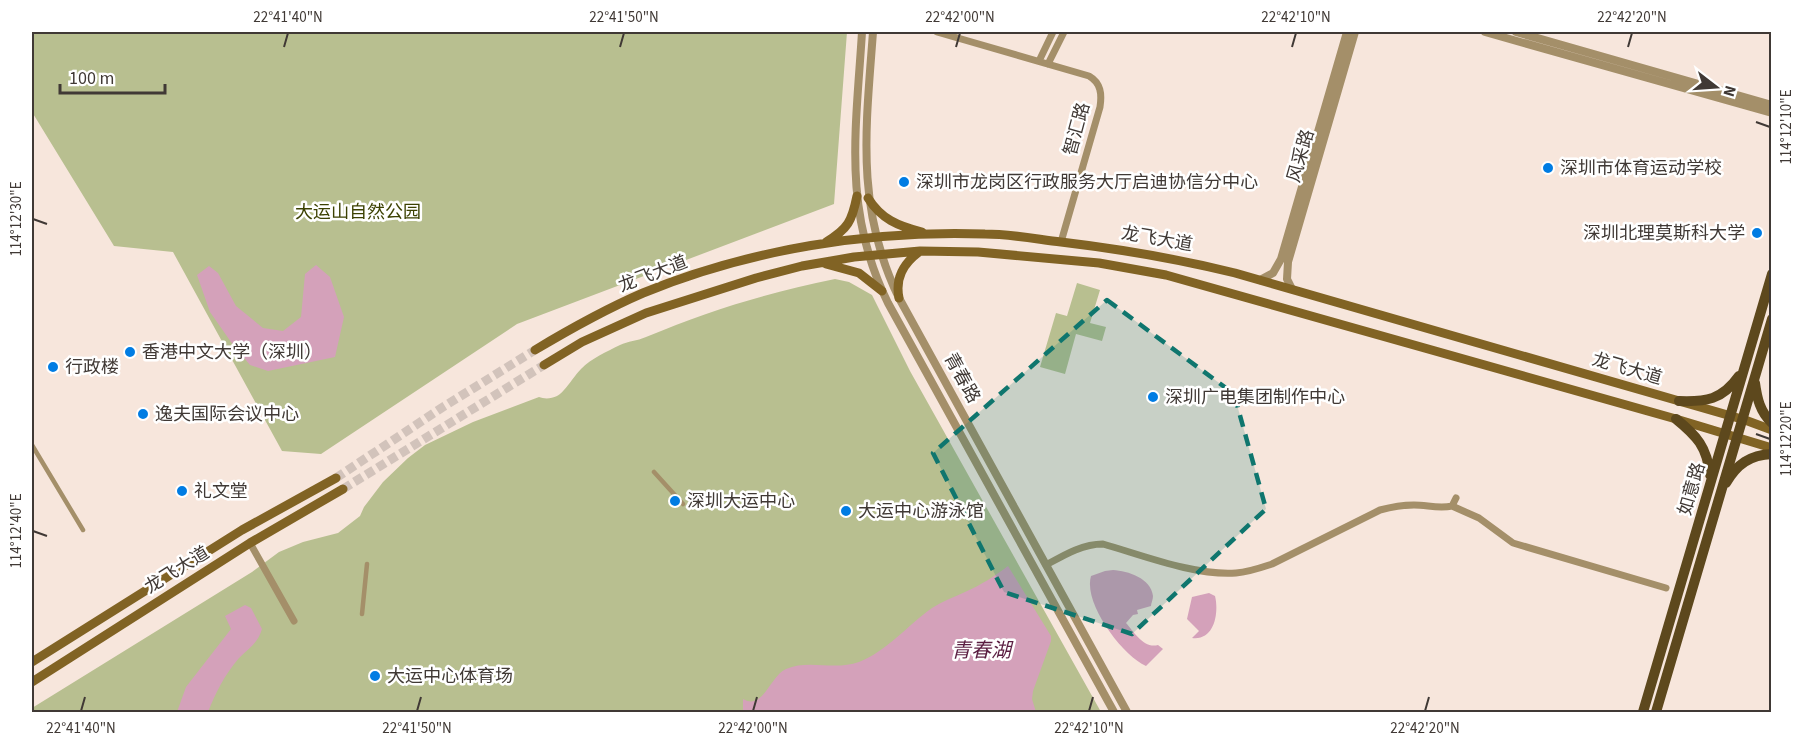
<svg xmlns="http://www.w3.org/2000/svg" width="1803" height="744" viewBox="0 0 1803 744" font-family="'Source Sans 3','Noto Sans SC',sans-serif">
<style>
.green{fill:#b8bf90}
.water{fill:#d4a1ba}
.lines{fill:none;stroke-linecap:round;stroke-linejoin:round}
.secondary-tunnel{stroke:#d2c3bb;stroke-width:9;stroke-dasharray:9 4.5;stroke-linecap:butt}
.pedestrian{stroke:#a48f69;stroke-width:4.5}
.minor{stroke:#a48f69;stroke-width:7}
.tertiary{stroke:#a48f69;stroke-width:8}
.secondary{stroke:#816324;stroke-width:9}
.primary{stroke:#5d481d;stroke-width:10}
.marked{fill:#0f766e;fill-opacity:0.2;stroke:#0f766e;stroke-width:4.5;stroke-dasharray:12 8;stroke-linejoin:round}
.ticks{fill:none;stroke:#403935;stroke-width:2}
.poi-dot{fill:#007ce3;stroke:#fff;stroke-width:2}
.labels{text-anchor:middle;dominant-baseline:central;stroke-width:5;stroke-linejoin:round;paint-order:stroke}
.street-label{font-size:18px;fill:#403935;stroke:#fff}
.poi-label{font-size:18px;fill:#403935;stroke:#fff;text-anchor:start}
.park-label{font-size:18px;fill:#3c4102;stroke:#fff}
.water-label{font-size:20px;font-style:italic;fill:#5a1d41;stroke:#fff}
.neatline{fill:none;stroke:#403935;stroke-width:2}
.ticks-label{font-size:15px;text-anchor:middle;fill:#403935}
</style>
<rect width="100%" height="100%" fill="#f7e6dc"/>
<!-- green -->
<path class="green" d="M32,32H847L834,204L517,324L321,454L282,451L173,252L114,246L32,112Z
M835,279L849,282L872,295L910,371L1101,712H33L32,708L252,572L279,552L303,542L338,533L360,516L364,507L383,482L408,458L425,445L473,422L539,397C544,399 551,399 557,396C564,393 574,376 581,369C592,358 606,352 620,345C628,341 637,341 646,337C710,310 767,293 835,279Z
M1077,283L1100,290L1090,323L1106,327L1102,341L1076,334L1065,374L1040,367L1056,313L1067,316Z"/>
<!-- water -->
<path class="water" d="M316,265L330,277L344,317L335,357L268,371L250,365L231,342L210,312L197,275L209,266L218,273L236,306L263,328L283,331L301,317L305,274Z
M1008,566L1051,636V641L1033,691L1032,699L1036,712H743V699C763,711 770,676 786,669C809,659 834,671 859,662C887,651 908,625 932,608C943,601 954,597 965,592C981,585 995,576 1008,566Z
M1113,570C1128,571 1151,578 1153,596C1153,600 1151,603 1151,606L1137,610L1138,614L1133,615L1126,623C1134,632 1144,649 1158,645L1163,649L1146,666C1122,655 1083,603 1091,576L1105,571Z
M1209,593L1215,596C1219,612 1215,641 1192,638L1199,631L1187,619L1192,597Z
M245,605L251,608L262,629C258,643 249,648 239,658C225,674 215,694 208,712H177L186,687L231,629L225,616Z"/>
<g class="lines">
<!-- secondary-tunnel -->
<path class="secondary-tunnel" d="M336,478L443,407L535,350
M343,489L544,365"/>
<!-- pedestrian -->
<path class="pedestrian" d="M32,445L83,530
M654,472L683,504
M362,614L367,564"/>
<!-- minor -->
<path class="minor" d="M937,32L1089,76C1101,83 1102,94 1100,107L1061,242
M1039,61L1053,32
M1048,64L1064,32
M1452,506L1479,518L1513,543L1666,588
M250,543L294,621
M1046,565C1064,555 1082,544 1103,544C1142,555 1195,576 1236,573C1249,572 1260,568 1272,564L1380,510C1391,507 1402,505 1414,505C1427,505 1439,509 1452,506L1456,498"/>
<!-- tertiary -->
<path class="tertiary" d="M862,32C856,130 842,210 888,303L1114,712
M873,32C866,127 855,208 899,298L1127,712
M1485,32L1772,113
M1516,32L1772,105
M1260,280L1273,273L1281,259L1347,32
M1292,289L1287,279L1288,262L1355,32"/>
<!-- secondary -->
<path class="secondary" d="M868,198C881,219 898,226 922,232
M826,242C848,229 852,221 857,196
M826,264L859,273L882,291
M899,298C895,278 903,264 919,252
M535,350C570,329 606,309 643,293C750,249 870,230 985,234C1010,234 1036,239 1061,242C1120,249 1178,259 1235,273L1745,420L1772,430
M544,365L582,342L646,313L756,278L802,266L854,257L920,251L978,252L1099,263L1166,275L1676,419L1772,448
M32,662L242,530L336,478
M32,682L250,543L343,489"/>
<!-- primary -->
<path class="primary" d="M1755,383C1757,398 1760,412 1772,423
M1679,401C1706,402 1722,400 1739,376
M1676,419C1697,436 1707,447 1710,475
M1726,483C1737,464 1750,455 1772,454
M1643,712L1772,274
M1656,712L1772,319"/>
</g>
<!-- marked area -->
<path class="marked" d="M1107,300L1234,394L1266,509L1132,634L1004,592L933,453Z"/>
<!-- ticks -->
<path class="ticks" d="M284,47L288,33M620,47L624,33M956,47L960,33M1292,47L1296,33M1628,47L1632,33M1756,122L1770,127M33,219L47,224M1756,434L1770,439M33,531L47,536M81,711L85,697M417,711L421,697M753,711L757,697M1089,711L1093,697M1425,711L1429,697"/>
<!-- markers -->
<g class="poi-dot">
<circle cx="1548" cy="168" r="6"/>
<circle cx="904" cy="182" r="6"/>
<circle cx="1757" cy="233" r="6"/>
<circle cx="130" cy="352" r="6"/>
<circle cx="53" cy="367" r="6"/>
<circle cx="1153" cy="397" r="6"/>
<circle cx="143" cy="414" r="6"/>
<circle cx="182" cy="491" r="6"/>
<circle cx="675" cy="501" r="6"/>
<circle cx="846" cy="511" r="6"/>
<circle cx="375" cy="676" r="6"/>
</g>
<g class="labels">
<!-- street labels -->
<g class="street-label">
<text transform="translate(1077 129) rotate(-75)">智汇路</text>
<text transform="translate(1301 156) rotate(-74)">风采路</text>
<text transform="translate(1157 239) rotate(10)">龙飞大道</text>
<text transform="translate(653 274) rotate(-21)">龙飞大道</text>
<text transform="translate(1627 369) rotate(16)">龙飞大道</text>
<text transform="translate(962 378) rotate(61)">青春路</text>
<text transform="translate(1692 489) rotate(-74)">如意路</text>
<text transform="translate(177 570) rotate(-32)">龙飞大道</text>
</g>
<!-- poi labels -->
<g class="poi-label">
<text x="1560" y="168">深圳市体育运动学校</text>
<text x="916" y="182">深圳市龙岗区行政服务大厅启迪协信分中心</text>
<text x="1745" y="233" text-anchor="end">深圳北理莫斯科大学</text>
<text x="142" y="352">香港中文大学（深圳）</text>
<text x="65" y="367">行政楼</text>
<text x="1165" y="397">深圳广电集团制作中心</text>
<text x="155" y="414">逸夫国际会议中心</text>
<text x="194" y="491">礼文堂</text>
<text x="687" y="501">深圳大运中心</text>
<text x="858" y="511">大运中心游泳馆</text>
<text x="387" y="676">大运中心体育场</text>
</g>
<!-- park labels -->
<g class="park-label">
<text x="358" y="212">大运山自然公园</text>
</g>
<!-- water labels -->
<g class="water-label">
<text x="981" y="651">青春湖</text>
</g>
</g>
<!-- border -->
<rect width="1803" height="744" fill="none" stroke="#ffffff" stroke-width="66"/>
<!-- north arrow -->
<g transform="translate(1716 87) rotate(107)" stroke="#ffffff" stroke-width="4.5" paint-order="stroke">
<path d="M0-4.5L10 22L0 15L-10 22Z" fill="#403935"/>
<text y="-9" font-size="16" font-weight="bold" text-anchor="middle" fill="#403935">N</text>
</g>
<!-- scale -->
<path d="M60 84v9h105v-9" fill="none" stroke="#403935" stroke-width="3"/>
<text x="69" y="84" font-size="18" fill="#403935" stroke="#ffffff" stroke-width="4.5" paint-order="stroke">100 m</text>
<rect x="33" y="33" width="1737" height="678" class="neatline"/>
<g class="ticks-label">
<text x="288" y="22">22°41'40"N</text>
<text x="624" y="22">22°41'50"N</text>
<text x="960" y="22">22°42'00"N</text>
<text x="1296" y="22">22°42'10"N</text>
<text x="1632" y="22">22°42'20"N</text>
<text transform="translate(1786 127) rotate(-90)" y="5">114°12'10"E</text>
<text transform="translate(16 219) rotate(-90)" y="5">114°12'30"E</text>
<text transform="translate(1786 439) rotate(-90)" y="5">114°12'20"E</text>
<text transform="translate(16 531) rotate(-90)" y="5">114°12'40"E</text>
<text x="81" y="733">22°41'40"N</text>
<text x="417" y="733">22°41'50"N</text>
<text x="753" y="733">22°42'00"N</text>
<text x="1089" y="733">22°42'10"N</text>
<text x="1425" y="733">22°42'20"N</text>
</g>
</svg>
